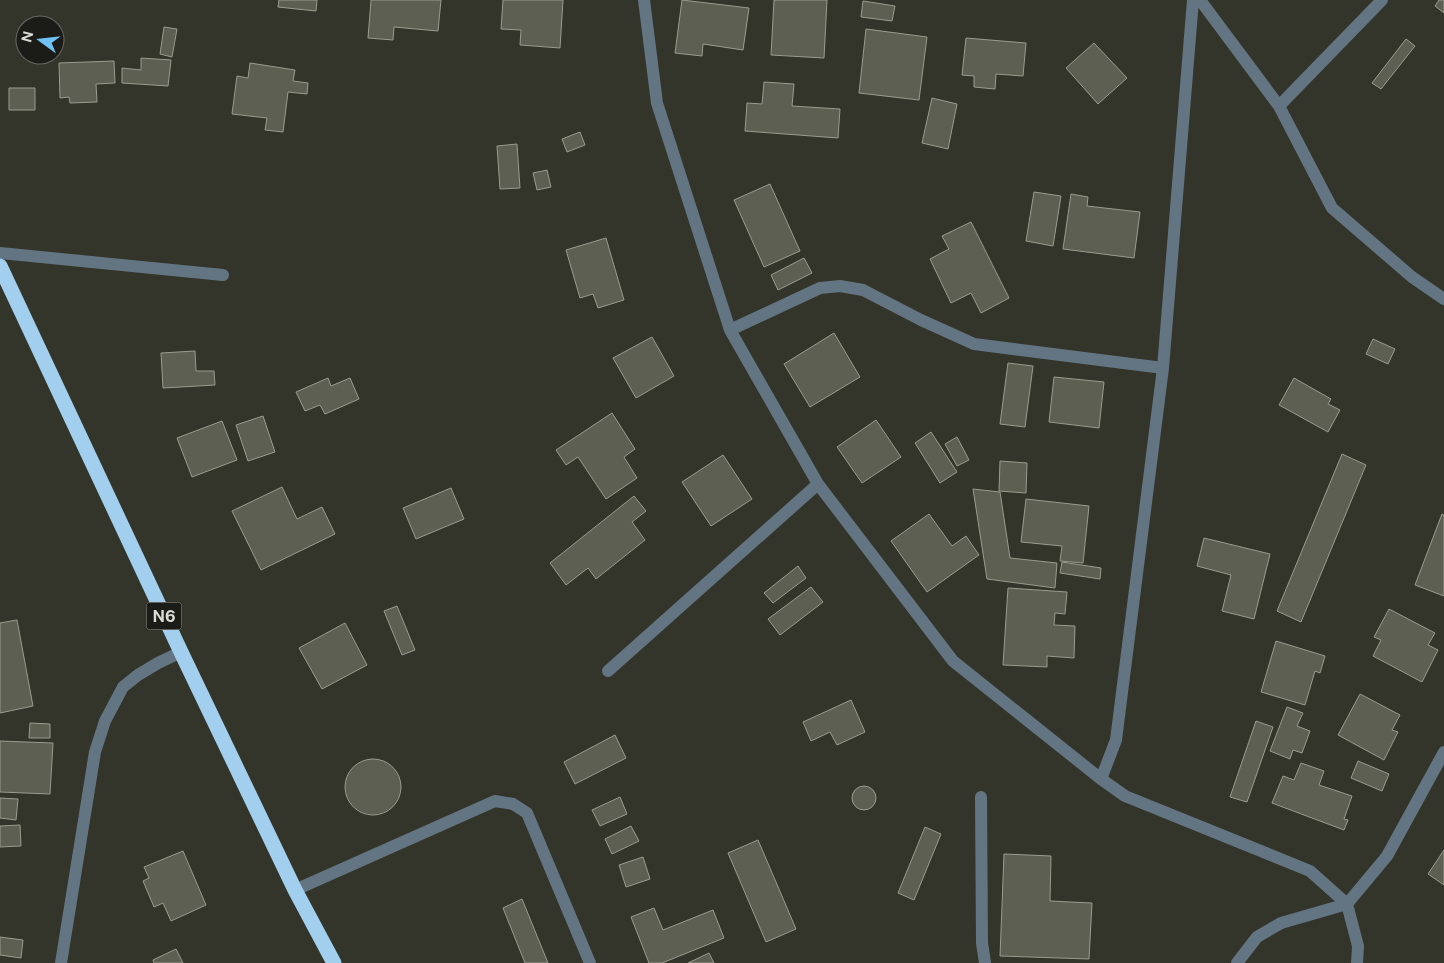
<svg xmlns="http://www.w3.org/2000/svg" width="1444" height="963" viewBox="0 0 1444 963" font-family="'Public Sans',sans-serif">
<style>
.building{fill:#5d5f53;stroke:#9a9c8f}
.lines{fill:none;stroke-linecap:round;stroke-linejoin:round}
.minor{stroke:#637582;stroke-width:12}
.highway{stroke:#a1cfed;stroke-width:15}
.labels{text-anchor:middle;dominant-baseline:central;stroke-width:4;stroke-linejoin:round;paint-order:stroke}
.shield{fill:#1b1c17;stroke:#a1a29b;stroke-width:1}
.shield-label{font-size:16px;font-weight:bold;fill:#dadbd4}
</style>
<rect width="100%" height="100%" fill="#33352a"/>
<!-- building -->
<path class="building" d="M279,0H317L316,11L278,7Z
M371,0H441L438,31L394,27L393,40L368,38Z
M503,0H563L560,48L520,45L521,30L501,29Z
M682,0L749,8L743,50L703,44L702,56L675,53Z
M774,0H827L824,58L771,55Z
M1439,0H1444V13L1435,6Z
M863,1L895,6L892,21L861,17Z
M164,27L177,29L172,57L160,54Z
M866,29L927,37L919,100L859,93Z
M966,38L1026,43L1023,76L996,74L995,89L974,87V76L962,75Z
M1406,39L1415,46L1381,89L1372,83Z
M1094,43L1127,78L1098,104L1066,68Z
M141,58L171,60L168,86L122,83V68L141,70Z
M114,61L115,83L96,84L97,102L70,103L69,97L60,98L59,63Z
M250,63L295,70L293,81L308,83L307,94L288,92L283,132L265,130L267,118L232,114L237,76L248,78Z
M764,82L794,84L792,106L840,109L838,138L745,131L747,103L762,104Z
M9,88H35V110H9Z
M932,98L957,104L948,149L922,143Z
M580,132L585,145L567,152L562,139Z
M517,144L520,188L500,189L497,146Z
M547,170L551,187L537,190L533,173Z
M770,184L800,251L764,267L734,200Z
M1034,192L1061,196L1053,246L1026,241Z
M1071,194L1088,197L1087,206L1140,212L1134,258L1063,249Z
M971,222L1009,298L981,313L971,293L951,303L930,259L949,249L942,236Z
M606,238L624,300L598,308L593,294L580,298L566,250Z
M804,258L812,273L778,290L771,275Z
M834,333L860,377L810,407L784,364Z
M652,337L674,376L636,398L613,358Z
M1373,339L1395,349L1388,364L1366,354Z
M195,351L196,371H214L215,385L163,388L161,353Z
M1008,363L1033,366L1025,427L1000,424Z
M1054,377L1104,382L1099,428L1049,422Z
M328,378L331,386L350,378L359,399L325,414L320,405L305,411L296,392Z
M1294,378L1331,399L1328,404L1340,410L1328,432L1279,405Z
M612,413L635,449L624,457L637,478L606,499L578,457L566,465L556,450Z
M263,416L275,452L248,461L236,425Z
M876,420L901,457L862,483L837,447Z
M222,421L237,460L192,477L177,438Z
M931,432L957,472L940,483L915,443Z
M957,437L969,460L957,466L945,444Z
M1342,454L1366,465L1301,622L1277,611Z
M723,455L752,499L711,526L682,482Z
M1000,461L1027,463L1026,493L999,491Z
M282,487L297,519L322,507L335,534L261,570L232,511Z
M451,488L464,519L416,539L403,508Z
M973,489L1000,492L1010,558L1057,563L1055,588L987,579Z
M634,496L646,511L632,522L645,540L596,579L588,568L566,585L550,563Z
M1026,499L1089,506L1083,563L1060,561L1062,546L1021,542Z
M929,514L952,546L966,536L979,555L927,592L891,541Z
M1442,514L1444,515V596L1415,585Z
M1204,538L1270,554L1254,619L1222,611L1231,575L1197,566Z
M1062,562L1101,568L1100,579L1060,573Z
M798,566L806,578L773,603L764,593Z
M811,587L823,602L780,635L768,619Z
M1008,588L1067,592L1065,614L1055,613L1054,625L1075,626L1074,658L1047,656V667L1003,665Z
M397,606L415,650L402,655L384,611Z
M1389,609L1435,633L1428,645L1438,650L1422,682L1373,656L1381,640L1374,637Z
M17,620L33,706L0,713V623Z
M345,623L367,665L322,689L299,648Z
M1276,641L1325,656L1320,673L1315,671L1305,705L1261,692Z
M1360,694L1400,715L1392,730L1398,732L1384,760L1338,735Z
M851,700L865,732L837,745L830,732L811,741L803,722Z
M1287,707L1303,713L1297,726L1310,731L1302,753L1293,750L1290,759L1270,751Z
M1256,721L1273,727L1247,802L1230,797Z
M30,723L50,724V738H29Z
M615,735L626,758L575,784L564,762Z
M0,741L53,743L50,794L0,792Z
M345 787a28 28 0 1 1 56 0a28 28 0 1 1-56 0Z
M1358,761L1389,774L1382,791L1351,778Z
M1301,763L1324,771L1319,785L1352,796L1344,819L1348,820L1344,830L1272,803L1283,776L1294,780Z
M852 798a12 12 0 1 1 24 0a12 12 0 1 1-24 0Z
M620,797L627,814L600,826L592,810Z
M0,798L18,799L16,820L0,818Z
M20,825L21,846L0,847V826Z
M631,826L639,841L612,854L605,839Z
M925,827L941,834L914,900L898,893Z
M758,840L796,929L766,942L728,853Z
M1444,850V885L1428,874Z
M183,851L206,905L171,921L163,903L154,907L143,881L149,878L144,867Z
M1004,854L1051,856L1050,901L1092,903L1089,959L1000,956Z
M643,857L650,879L626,887L619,865Z
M522,899L548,963H525L503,908Z
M654,908L663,930L713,910L724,938L662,963H649L631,917Z
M0,937L23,940L21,958L0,955Z
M176,949L183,963H154L153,960Z
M709,953L714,963H688Z"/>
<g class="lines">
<!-- minor -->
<path class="minor" d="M644,0L657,103L730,330L818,484L953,661L1101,779L1125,796L1310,871L1347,904L1358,946L1357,963
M1200,0L1279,106L1382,0
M1279,106L1332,208L1412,277L1444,299
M0,253L223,275
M730,330L820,288L840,286L863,290L921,320L974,344L1163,368
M608,671L818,484
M1101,779L1116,740L1163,368L1193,0
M981,797L982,943L985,963
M295,890L495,801L513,804L527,813L590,963
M61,963L95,752L105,721L123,687L138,675L158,663L181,652
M1237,963L1257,937L1281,923L1347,904L1387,856L1444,752"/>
<!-- highway -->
<path class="highway" d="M0,266L181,652L295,890L334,963"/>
</g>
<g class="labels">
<!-- shield labels -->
<rect class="shield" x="146.5" y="602.5" width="35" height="27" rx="4"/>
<g class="shield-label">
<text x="164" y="616">N6</text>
</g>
</g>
<!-- north arrow -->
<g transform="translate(40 40) rotate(285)"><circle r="24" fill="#1b1c17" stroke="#676863"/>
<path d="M0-4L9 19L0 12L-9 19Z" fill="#70c1f4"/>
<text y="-8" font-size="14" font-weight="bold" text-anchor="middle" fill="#dadbd4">N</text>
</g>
</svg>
